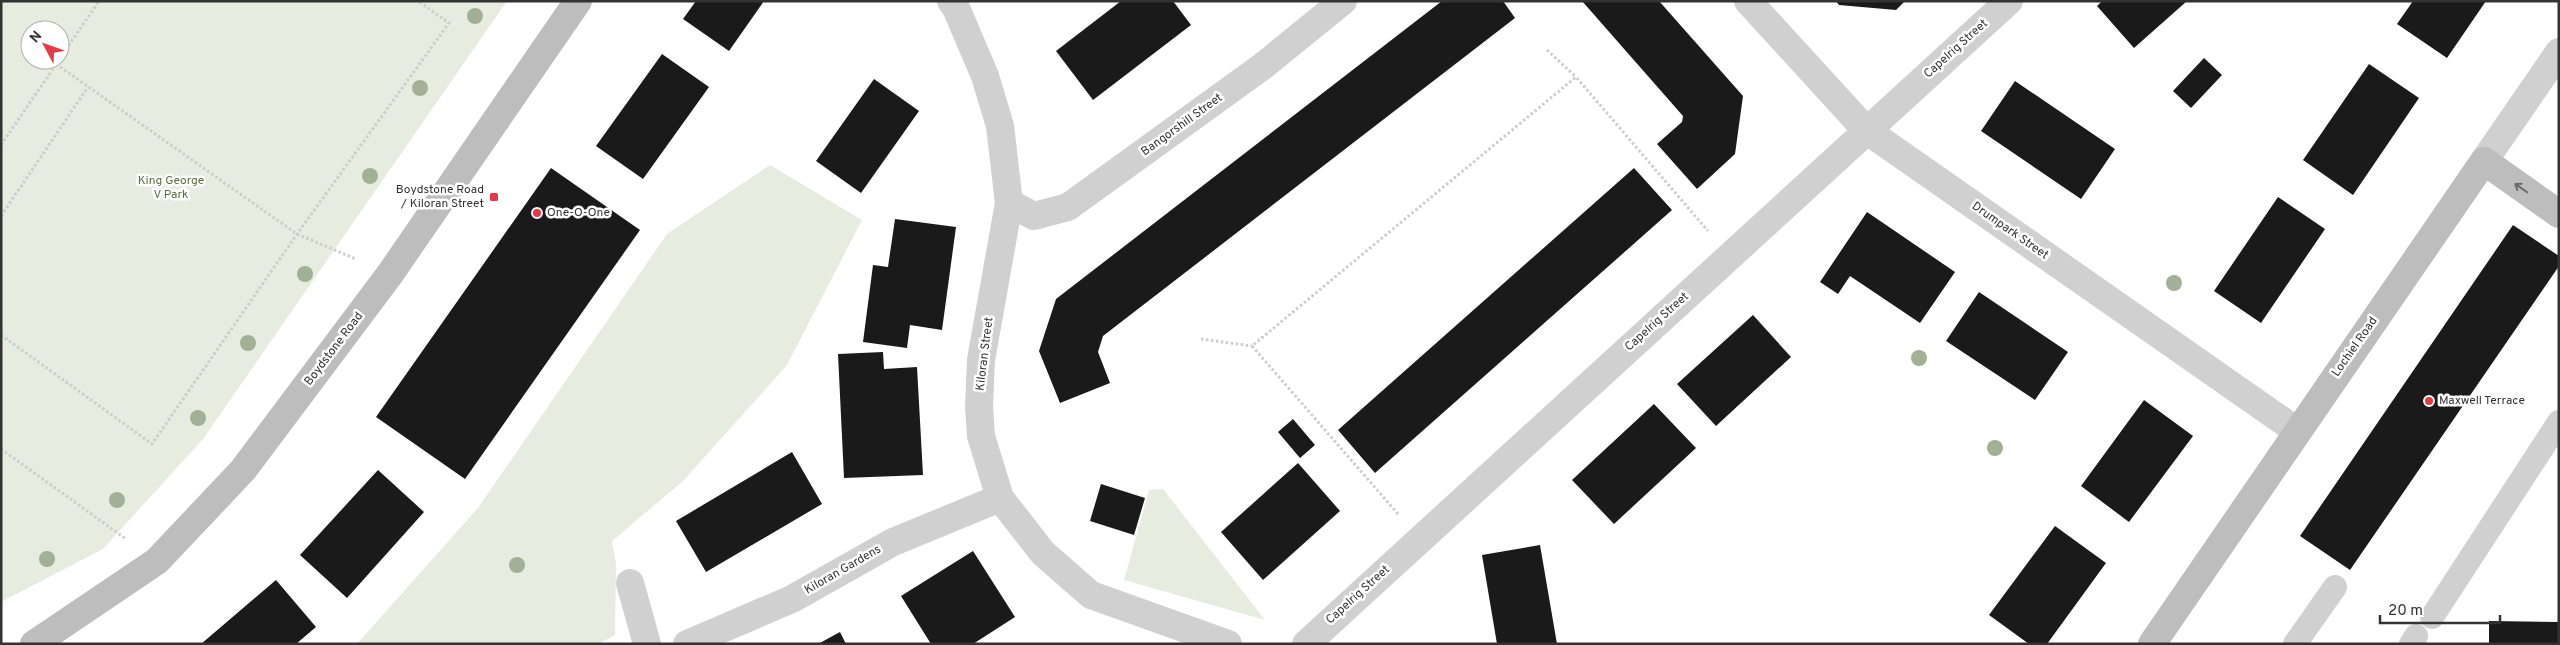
<svg xmlns="http://www.w3.org/2000/svg" width="2560" height="645" viewBox="0 0 2560 645" font-family="Overpass,sans-serif">
<style>
.green{fill:#e6ecdf;fill-rule:evenodd}
.building{fill:#1a1a1a}
.lines{fill:none;stroke-linecap:round;stroke-linejoin:round}
.path{stroke:#cdcdcd;stroke-width:3;stroke-dasharray:2.5 2.5;stroke-linecap:butt}
.lane{stroke:#d0d0d0;stroke-width:24}
.street{stroke:#d0d0d0;stroke-width:28}
.secondary{stroke:#bdbdbd;stroke-width:28}
.tree{fill:#a2b095}
.oneway{stroke:#6a6a6a}
.poi-dot{fill:#e63946;stroke:#fff;stroke-width:2}
.labels{text-anchor:middle;dominant-baseline:central;stroke-width:5;stroke-linejoin:round;paint-order:stroke}
.street-label{font-size:12px;fill:#333;stroke:#fff}
.park-label{font-size:12px;fill:#56703f;stroke:#fff}
.poi-label{font-size:12px;fill:#333;stroke:#fff;text-anchor:start}
</style>
<rect width="100%" height="100%" fill="#fff"/>
<!-- green -->
<path class="green" d="M1,1H507L203,439L103,549L1,602ZM30,30H60V60H30Z
M770,165L862,220L787,365L683,481L612,541L616,564L615,635L598,644H357L478,508L667,234Z
M1163,489L1265,620L1124,580L1149,490Z"/>
<!-- building -->
<path class="building" d="M696,1H764L729,51L683,19Z
M1121,1H1173L1191,25L1093,100L1056,51Z
M1442,1H1503L1515,18L1103,336L1098,352L1110,383L1060,403L1039,351L1056,299Z
M1582,1H1659L1743,96L1735,154L1697,189L1657,144L1682,122L1683,116Z
M1836,1H1905L1896,10L1839,5Z
M2102,1H2187L2134,48L2097,6Z
M2413,1H2486L2447,58L2397,24Z
M662,54L709,87L643,179L596,146Z
M2204,58L2222,75L2191,108L2173,91Z
M2369,64L2419,98L2353,195L2303,160Z
M874,79L919,111L861,193L816,161Z
M2015,81L2115,149L2081,199L1981,131Z
M551,168L640,230L465,479L376,417Z
M1634,168L1672,210L1375,473L1338,430Z
M2278,197L2325,229L2261,323L2214,291Z
M1867,212L1955,272L1920,323L1850,276L1838,294L1820,282Z
M895,219L956,227L942,330L910,325L907,348L863,342L873,265L888,267Z
M2513,225L2559,256V266L2350,570L2300,536Z
M1979,292L2068,352L2035,400L1946,341Z
M1753,315L1791,357L1716,426L1677,384Z
M883,352L884,369L917,367L923,475L844,478L838,354Z
M2144,400L2193,436L2129,522L2081,486Z
M1654,404L1696,448L1614,524L1572,480Z
M1293,419L1315,445L1300,458L1278,432Z
M792,452L822,504L706,572L676,521Z
M1298,463L1340,511L1263,580L1221,532Z
M378,470L424,512L347,598L300,555Z
M1101,484L1145,498L1134,535L1090,521Z
M2055,526L2106,563L2047,644H2029L1989,615Z
M1540,545L1557,644H1497L1482,555Z
M973,551L1015,617L973,644H931L901,596Z
M276,580L316,627L296,644H201Z
M2489,621L2559,622V644H2489Z
M840,632L846,644H818Z"/>
<g class="lines">
<!-- path -->
<path class="path" d="M1547,50L1576,77
M60,58L99,1
M56,64L297,234L356,259
M1,145L59,60
M1,216L88,87
M1,335L152,444L297,234L449,23L418,1
M1201,339L1252,346
M1,449L126,539
M1398,514L1252,346L1576,77L1708,231"/>
<!-- lane -->
<path class="lane" d="M2432,617L2559,422
M2295,644L2335,587
M2411,644L2416,636"/>
<!-- street -->
<path class="street" d="M951,1L956,8L985,76L1000,126L1009,203L981,360L979,406L981,436L1000,498L1043,553L1091,595L1228,644
M1748,1L1866,130L2297,431
M2484,161L2559,52
M1009,203L1034,216L1068,207L1263,66L1343,1
M630,583L647,644
M687,644L792,599L893,542L1000,498
M1306,644L2009,1"/>
<!-- secondary -->
<path class="secondary" d="M34,644L157,561L243,470L390,274L578,1
M2152,644L2484,161L2559,214"/>
</g>
<!-- trees -->
<g class="tree">
<circle cx="475" cy="16" r="8"/>
<circle cx="420" cy="88" r="8"/>
<circle cx="370" cy="176" r="8"/>
<circle cx="305" cy="274" r="8"/>
<circle cx="2174" cy="283" r="8"/>
<circle cx="248" cy="343" r="8"/>
<circle cx="1919" cy="358" r="8"/>
<circle cx="198" cy="418" r="8"/>
<circle cx="1995" cy="448" r="8"/>
<circle cx="117" cy="500" r="8"/>
<circle cx="47" cy="559" r="8"/>
<circle cx="517" cy="565" r="8"/>
</g>
<!-- one-way arrows -->
<defs><path id="oneway-shaft" d="M-6 0H5M1.5-3L5.5 0L1.5 3" fill="none" stroke-width="1.6" stroke-linecap="round" stroke-linejoin="round" transform="scale(1.25)"/></defs>
<use class="oneway" href="#oneway-shaft" transform="translate(2521 188) rotate(-145)"/>
<!-- markers -->
<g class="poi-dot">
<rect x="489" y="192" width="10" height="10" rx="2.5"/>
<circle cx="537" cy="213" r="5"/>
<circle cx="2429" cy="401" r="5"/>
</g>
<g class="labels">
<!-- street labels -->
<g class="street-label">
<text transform="translate(1956 49) rotate(-42)">Capelrig Street</text>
<text transform="translate(1182 125) rotate(-36)">Bangorshill Street</text>
<text transform="translate(2010 231) rotate(35)">Drumpark Street</text>
<text transform="translate(1657 322) rotate(-42)">Capelrig Street</text>
<text transform="translate(2355 347) rotate(-55)">Lochiel Road</text>
<text transform="translate(334 349) rotate(-53)">Boydstone Road</text>
<text transform="translate(985 354) rotate(-83)">Kiloran Street</text>
<text transform="translate(843 570) rotate(-30)">Kiloran Gardens</text>
<text transform="translate(1358 595) rotate(-42)">Capelrig Street</text>
</g>
<!-- park labels -->
<g class="park-label">
<text x="171" y="181">King George<tspan x="171" dy="14">V Park</tspan></text>
</g>
<!-- poi labels -->
<g class="poi-label">
<text x="484" y="190" text-anchor="end">Boydstone Road<tspan x="484" dy="14">/ Kiloran Street</tspan></text>
<text x="547" y="213">One-O-One</text>
<text x="2439" y="401">Maxwell Terrace</text>
</g>
</g>
<!-- border -->
<rect width="2560" height="645" fill="none" stroke="#333333" stroke-width="5"/>
<!-- north arrow -->
<g transform="translate(45 45) rotate(311)"><circle r="24" fill="#ffffff" stroke="#adadad"/>
<path d="M0-4L9 19L0 12L-9 19Z" fill="#e63946"/>
<text y="-8" font-size="14" font-weight="bold" text-anchor="middle" fill="#333333">N</text>
</g>
<!-- scale -->
<path d="M2380 615v8h120v-8" fill="none" stroke="#333333" stroke-width="2.5"/>
<text x="2388" y="615" font-size="15" fill="#333333" stroke="#ffffff" stroke-width="4" paint-order="stroke">20 m</text>
</svg>
